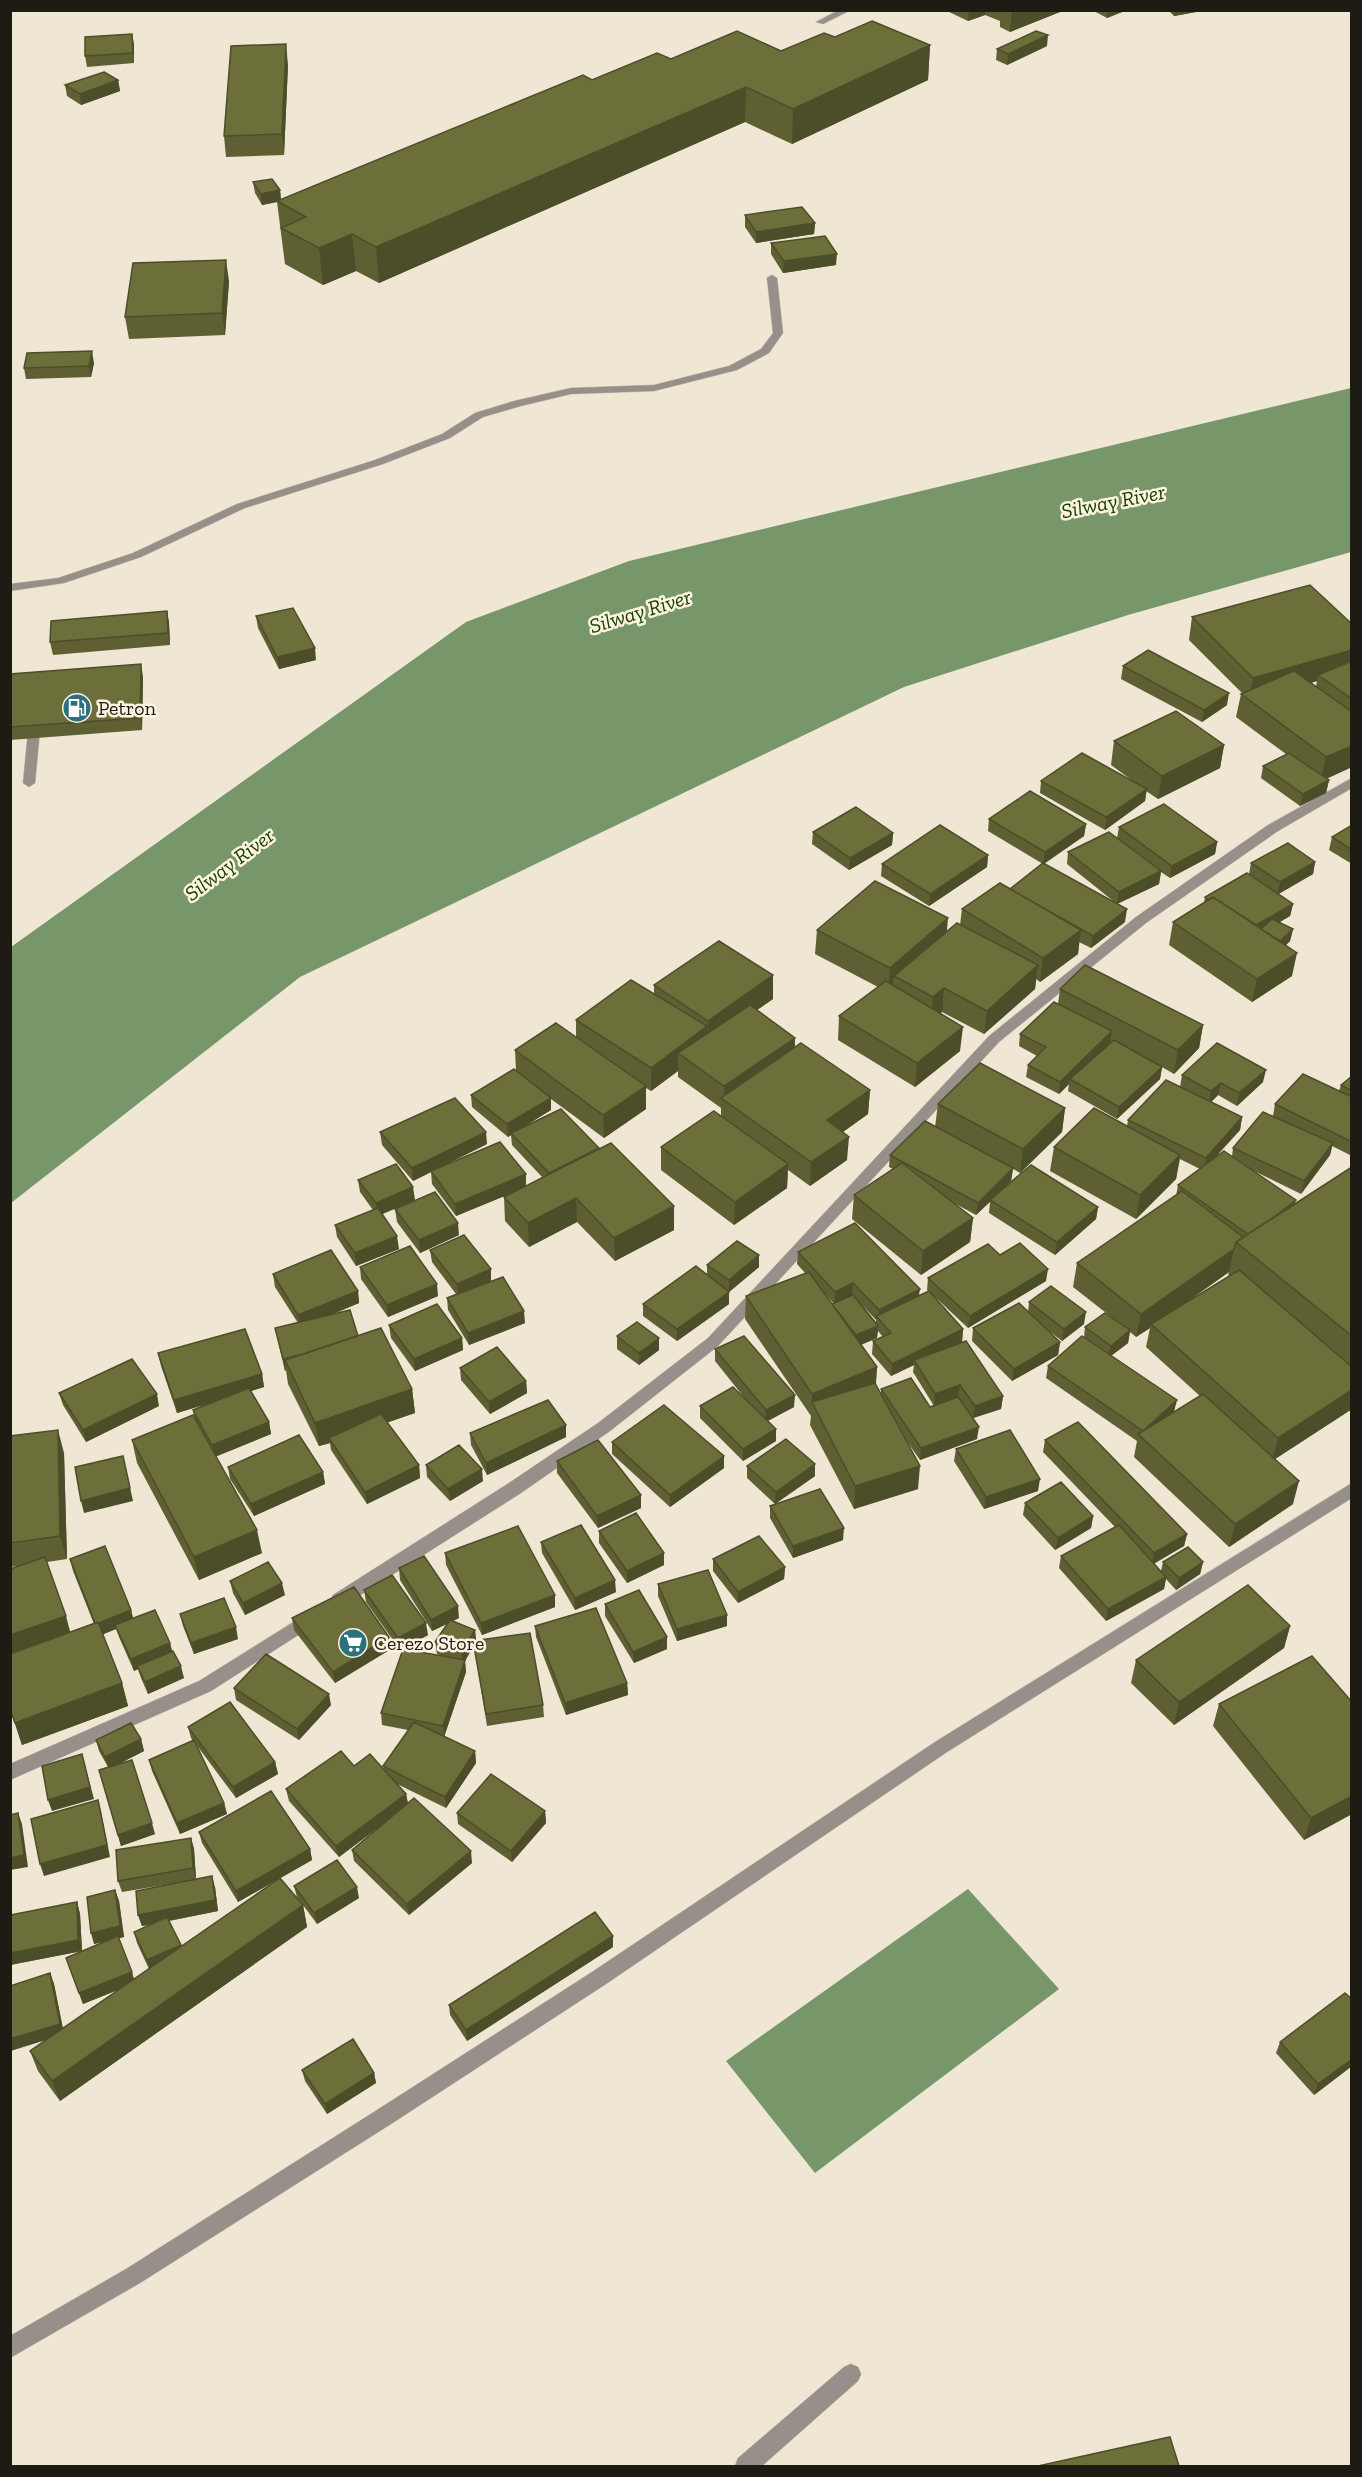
<svg xmlns="http://www.w3.org/2000/svg" width="1362" height="2477" viewBox="0 0 1362 2477" font-family="'Zilla Slab',serif">
<style>
.water{fill:#779669}
.lines{fill:none;stroke-linecap:round;stroke-linejoin:round}
.minor-casing{stroke:#c9c1b1;stroke-width:1}
.minor{fill:#97908a;fill-rule:evenodd}
.wall{fill:#5e5f33;fill-rule:evenodd}
.shaded-wall{fill:#4c4e29}
.building{fill:#6d6f3b;stroke:#4c4e29;stroke-width:1.5}
.labels{text-anchor:middle;dominant-baseline:central;stroke-width:5;stroke-linejoin:round;paint-order:stroke}
.poi-label{font-size:20px;fill:#1e1b14;stroke:#fcf3e0;text-anchor:start}
.water-label{font-size:21px;font-style:italic;fill:#194100;stroke:#fcf3e0}
</style>
<rect width="100%" height="100%" fill="#efe6d3"/>
<!-- water -->
<path class="water" d="M1351,388V552L1128,615L904,687L300,977L11,1203V947L466,622L629,561Z
M968,1889L1059,1989L815,2173L726,2061Z"/>
<g class="lines">
<!-- minor casing -->
<g class="minor-casing">
<path id="minor" d="M839,10H851L823,24L816,22Z
M772,275L777,278L783,333L769,353L737,370L654,391L571,394L521,406L483,417L450,438L383,464L245,508L141,557L64,583L10,591V584L58,578L133,553L237,504L375,460L442,434L475,413L514,401L571,388L654,385L729,366L761,349L773,333L767,278Z
M35,716L41,720L35,783L29,787L23,783L29,720Z
M1352,778V788L1278,831L1146,923L999,1042L718,1346L610,1431L521,1493L345,1605L339,1607L333,1605L331,1600L333,1595L509,1483L598,1423L708,1338L989,1036L1136,917L1268,825Z
M1352,1483V1498L947,1752L606,1984L391,2124L140,2283L10,2358V2336L126,2269L377,2110L592,1972L935,1742Z
M311,1611L317,1613L319,1618L317,1623L211,1691L10,1780V1764L199,1681Z
M851,2364L858,2367L861,2374L858,2381L762,2466H735L738,2458L844,2367Z"/>
</g>
<!-- minor -->
<use href="#minor" class="minor"/>
</g>
<!-- wall -->
<path class="wall" d="M945,10H1065L1010,32L1000,27V21L985,15L968,21Z
M1092,10H1127L1107,18Z
M1168,10H1207L1174,16Z
M835,37L930,45L928,80L792,144L745,122L379,283L356,271L323,285L285,264L277,202L262,205L255,193L253,182L280,190L281,200L592,80L671,59L781,51Z
M134,44V63L87,67L85,56Z
M1047,46L1007,65L996,60L997,49Z
M288,65L284,155L226,157L224,136Z
M118,80L120,91L81,105L67,96L65,85Z
M745,215L815,223L814,234L756,243L745,227Z
M771,243L836,265L783,273L771,254Z
M229,281L225,335L129,339L125,317Z
M94,363L91,377L26,379L24,368Z
M167,611L169,623L170,645L53,655L50,642Z
M256,616L316,660L279,669L258,628Z
M1192,617L1352,624V767L1326,779L1329,780L1326,793L1300,806L1261,778L1263,766L1286,754L1236,717L1241,694L1242,693L1189,640ZM1317,681L1316,686L1311,683Z
M1123,666L1227,705L1202,722L1121,679Z
M10,674L143,677L142,730L10,740Z
M1114,741L1224,745L1220,768L1158,799L1146,791L1145,801L1105,830L1040,793L1041,781L1137,784L1111,765Z
M989,819L1086,824L1084,836L1044,864L1125,922L1091,948L1079,942L1078,954L1040,982L1036,979L1035,989L984,1034L942,1012L940,1013L960,1051L915,1087L838,1040L839,1016L878,987L815,954L817,930L947,931L960,925L962,909L1010,889L1043,864L988,831Z
M1352,825V864L1329,850L1332,837Z
M1119,827L1217,842L1215,854L1170,878L1161,872L1159,884L1117,904L1067,864L1068,852L1117,838Z
M813,832L893,833L892,845L849,870L812,844Z
M988,855L987,867L929,906L881,876L882,864Z
M1315,862L1313,874L1278,894L1293,904L1290,916L1279,922L1293,929L1290,941L1286,945L1292,976L1252,1002L1169,945L1173,922L1204,903L1205,897L1249,874L1251,863Z
M773,975V999L757,1010L795,1038V1047L870,1090L868,1114L843,1132L847,1160L810,1186L788,1170L787,1188L734,1225L661,1170V1147L721,1116V1108L678,1077V1071L651,1091L646,1088V1109L604,1138L551,1099V1110L525,1126L599,1149L674,1206V1230L615,1261L577,1222L529,1247L505,1221L504,1197L512,1193L456,1216L432,1184L431,1172L413,1181L382,1145L380,1132L487,1144L443,1166L526,1186L542,1177L512,1145L511,1135L508,1137L472,1107L471,1095L516,1070L515,1050L576,1037V1020L654,994V985Z
M1060,989L1203,1025L1199,1048L1174,1074L1162,1067L1160,1079L1117,1119L1068,1091L1069,1084L1059,1094L1026,1077L1028,1065L1037,1056L1019,1046L1020,1034L1058,1004Z
M1182,1075L1263,1082L1237,1106L1218,1095L1211,1102L1242,1117L1240,1130L1214,1158L1232,1156L1233,1148L1273,1116L1275,1104L1339,1091L1341,1085L1352,1076V1156L1332,1146L1330,1155L1301,1194L1252,1170L1296,1200L1295,1204L1352,1167V1409L1275,1459L1293,1504L1229,1547L1134,1457L1137,1441L1046,1378L1048,1366L1084,1337L1085,1327L1110,1316L1073,1287L1077,1263L1176,1196L1178,1185L1200,1169L1180,1159L1176,1179L1136,1219L1050,1171L1054,1147L1127,1126L1128,1120L1180,1087ZM1229,1272L1228,1275L1230,1276L1185,1303ZM1150,1328L1146,1347L1200,1396L1174,1412L1111,1356L1128,1343L1130,1332L1136,1337Z
M938,1104L1065,1108L1062,1132L1020,1173L1013,1169L1011,1181L999,1193L1098,1207L1096,1219L1055,1255L989,1213L990,1202L976,1215L952,1202L973,1218L970,1242L921,1275L852,1219L854,1195L893,1169L889,1167L890,1155L935,1127Z
M358,1180L415,1200L382,1214L399,1249L356,1266L337,1237L335,1225L373,1210L360,1192Z
M395,1209L459,1235L420,1253L397,1222Z
M430,1250L491,1269V1281L525,1323L469,1345L448,1310L447,1298L456,1294L432,1262Z
M798,1252L919,1296L929,1291L927,1290L928,1278L1000,1255L1046,1281L968,1328L934,1296L963,1329L962,1342L951,1347L1003,1396L1001,1409L973,1418L977,1439L920,1460L906,1440L918,1489L854,1509L810,1425L811,1416L745,1319L746,1296L806,1274L797,1264ZM824,1293L834,1304L832,1305ZM862,1305L876,1320V1322ZM878,1331L883,1337L873,1341L872,1354L891,1376L914,1365L913,1372L934,1406L930,1407L881,1389V1394L876,1385L877,1367L861,1345L877,1338Z
M759,1255V1267L729,1292V1304L677,1341L643,1316V1304L707,1275V1265Z
M360,1267L438,1296L388,1317L361,1279Z
M273,1274L358,1291L359,1303L331,1315L358,1336L412,1389L415,1413L387,1422L419,1465L420,1478L367,1504L331,1450L330,1443L319,1446L288,1384L286,1370L285,1371L275,1328L298,1323L275,1287Z
M1029,1302L1084,1324L1062,1341L1045,1328L1060,1342L1058,1355L1012,1381L972,1341L973,1328L1028,1312Z
M389,1325L462,1338L463,1350L415,1371L391,1338Z
M617,1336L659,1350L639,1365L617,1349Z
M715,1349L794,1407L768,1421L776,1441L743,1461L700,1418V1406L747,1401L715,1361Z
M158,1353L262,1374L264,1387L251,1391L269,1422L271,1434L216,1456L262,1553L199,1580L137,1463L132,1440L194,1417L193,1410L219,1400L177,1413L161,1366Z
M460,1368L526,1381L527,1393L490,1414L461,1380Z
M59,1393L159,1406L86,1442L63,1405Z
M566,1425V1437L487,1475L471,1445L470,1433Z
M10,1436L64,1453L67,1559L47,1562L70,1632L94,1624L73,1571L70,1559L131,1610L133,1619L170,1643L172,1651L184,1678L148,1694L141,1678L138,1669L134,1671L119,1637L116,1629L103,1634L122,1683L128,1706L22,1745L10,1709L20,1566L10,1567Z
M1045,1440L1187,1534L1184,1546L1154,1563L1161,1571L1163,1562H1203L1200,1574L1176,1590L1166,1579L1164,1589L1106,1621L1059,1568L1061,1556L1115,1527L1043,1452Z
M612,1442L724,1468L670,1507L612,1454Z
M956,1449L1038,1491L984,1509L954,1461Z
M557,1461L641,1508L598,1528L557,1473Z
M426,1465L483,1481L450,1501L427,1477Z
M747,1466L815,1476L775,1504L747,1478Z
M228,1467L323,1472L325,1484L254,1516L230,1479Z
M1025,1503L1093,1516L1091,1528L1055,1550L1023,1515Z
M770,1506L843,1540L793,1558L770,1518Z
M599,1531L664,1565L627,1583L599,1543Z
M541,1542L616,1592L575,1610L542,1553Z
M445,1553L555,1607L482,1635L446,1565Z
M713,1559L785,1567L784,1579L738,1603L713,1571Z
M399,1568L459,1618L453,1621L475,1630L476,1641L543,1705L544,1717L487,1726L474,1645L465,1661L466,1672L444,1737L475,1751L476,1763L446,1808L397,1784L406,1794L408,1803L472,1863L409,1915L354,1861L352,1850L383,1824L339,1857L289,1801L286,1789L354,1766L384,1770L383,1766L408,1730L382,1725L381,1713L403,1649L400,1650L366,1602L364,1590L428,1635L403,1649L442,1656L437,1654L435,1642L447,1624L432,1631L400,1580Z
M230,1581L285,1595L245,1615L233,1593Z
M658,1584L727,1626L677,1641L658,1596Z
M605,1604L667,1649L634,1663L605,1616Z
M180,1614L238,1639L194,1654L183,1626Z
M292,1618L391,1649L335,1683L294,1630Z
M535,1626L627,1683L628,1695L566,1715L536,1637Z
M1290,1626L1284,1648L1174,1725L1131,1683L1136,1660Z
M234,1688L331,1705L299,1740L236,1700Z
M1352,1702V1814L1304,1840L1213,1726L1219,1704Z
M188,1727L275,1762L278,1774L236,1798L195,1743L224,1803L227,1814L180,1834L152,1771L149,1760L193,1741L191,1738Z
M141,1739L144,1751L117,1765L155,1834L121,1846L99,1770L108,1767L99,1751L96,1740Z
M545,1811L546,1823L512,1862L458,1824L457,1813Z
M199,1832L310,1849L312,1860L238,1902L202,1843Z
M191,1838L194,1849L196,1879L215,1887L218,1911L169,1921L181,1947L303,1905L297,1897L294,1886L359,1898L317,1924L303,1905L307,1927L60,2101L38,2071L30,2051L46,2040L10,2051L50,1973L54,1984L63,2029L120,1989L83,2004L66,1958L82,1951L10,1965V1915L77,1902L80,1914L82,1951L107,1941L94,1944L115,1890L119,1901L124,1937L119,1938L134,1979L149,1969L137,1943L134,1932L150,1925L142,1926L138,1915L182,1882L122,1892L118,1881Z
M613,1936V1947L467,2041L450,2015L449,2005Z
M1352,1999V2066L1314,2095L1276,2053L1280,2042Z
M302,2070L374,2073L376,2083L327,2114L305,2081Z"/>
<!-- shaded-wall -->
<path class="shaded-wall" d="M969,10H986L985,15L968,21Z
M1012,10H1065L1010,32Z
M1108,10H1127L1107,18Z
M1175,10H1207L1174,16Z
M132,34L134,44V63L133,53Z
M1048,35L1047,46L1007,65L1008,54Z
M286,44L288,65L284,155L282,134Z
M930,45L928,80L792,144L793,109Z
M118,80L120,91L81,105L80,94Z
M746,87L745,122L379,283L376,247Z
M280,190L281,201H277V202L262,205L261,194Z
M815,223L814,234L756,243V232Z
M352,234L356,271L323,285L319,248Z
M837,254L836,265L783,273L784,261Z
M226,260L229,281L225,335L222,313Z
M92,351L94,363L91,377L89,366Z
M167,611L169,623L170,645L168,633Z
M315,648L316,660L279,669L277,657Z
M1352,650V672L1318,675L1317,681L1249,701L1253,678Z
M141,664L143,677L142,730L140,718Z
M1229,693L1227,705L1202,722L1204,710Z
M1224,745L1220,768L1158,799L1162,776Z
M1352,746V767L1321,781L1326,757Z
M1329,780L1326,793L1300,806L1303,794Z
M1147,789L1145,801L1105,830L1106,817Z
M1086,824L1084,836L1043,864L1045,852Z
M893,833L892,845L849,870L850,858Z
M1217,842L1215,854L1170,878L1172,866Z
M988,855L987,867L929,906L930,894Z
M1315,862L1313,874L1277,895L1280,882Z
M1161,871L1159,884L1117,904L1119,892Z
M1293,904L1290,916L1260,934L1250,929Z
M1127,909L1125,922L1091,948L1093,936Z
M948,918L946,941L894,976L893,988L888,992L890,968Z
M1293,929L1290,941L1276,955L1279,942Z
M1081,930L1078,954L1040,982L1043,958Z
M1297,953L1292,976L1252,1002L1257,979Z
M1038,965L1035,989L984,1034L987,1011Z
M773,975V999L707,1044L708,1021Z
M944,988L942,1012L931,1021L933,997Z
M1203,1025L1199,1048L1174,1074L1178,1050Z
M707,1026L706,1049L678,1053V1071L651,1091V1068Z
M963,1027L960,1051L915,1087L917,1063Z
M1112,1031L1110,1044L1070,1079L1069,1084L1059,1094L1060,1082Z
M795,1038L794,1061L724,1100V1086Z
M1162,1067L1160,1079L1117,1119L1119,1107Z
M1266,1070L1263,1082L1237,1106L1239,1093Z
M1221,1083L1218,1095L1209,1104L1211,1091Z
M646,1086V1109L604,1138L603,1115Z
M870,1090L868,1114L826,1144L827,1120Z
M551,1098V1110L512,1134L511,1133V1135L508,1137L507,1124Z
M1065,1108L1062,1132L1020,1173L1023,1149Z
M1242,1117L1240,1130L1203,1171L1206,1158Z
M486,1132L487,1144L413,1181L412,1168Z
M849,1137L847,1160L810,1186L811,1162Z
M1333,1143L1330,1155L1301,1194L1304,1181Z
M1180,1155L1176,1179L1136,1219L1140,1195Z
M788,1164L787,1188L734,1225L735,1202Z
M1013,1168L1011,1181L976,1215L978,1203Z
M526,1174V1187L456,1216L455,1204Z
M413,1187L415,1200L378,1216L376,1203Z
M576,1198L577,1222L529,1247L528,1223Z
M674,1206V1230L615,1261L614,1238Z
M1098,1207L1096,1219L1055,1255L1057,1242Z
M973,1218L970,1242L921,1275L923,1251Z
M458,1223L459,1235L420,1253L419,1240Z
M397,1236L399,1249L356,1266L355,1253Z
M1234,1249L1229,1272L1153,1326L1151,1324L1150,1328L1136,1337L1141,1314Z
M759,1255V1267L729,1292V1304L677,1341V1329L729,1292V1280Z
M491,1269V1281L458,1297L457,1284Z
M1048,1269L1046,1281L968,1328L970,1316Z
M853,1283L852,1295L835,1304V1292Z
M437,1284L438,1296L388,1317L387,1305Z
M920,1289L918,1301L879,1319V1310Z
M358,1291L359,1303L300,1327L298,1315Z
M524,1311L525,1323L469,1345L468,1333Z
M1086,1312L1084,1324L1062,1341L1064,1329Z
M878,1326L877,1338L855,1347L856,1335Z
M963,1329L962,1342L916,1363L914,1360V1365L891,1376L892,1364Z
M1130,1330L1128,1343L1108,1358L1111,1346Z
M462,1338L463,1350L415,1371L414,1359Z
M659,1338V1350L639,1365V1353Z
M359,1340L285,1360L286,1370L285,1371L283,1359Z
M1060,1342L1058,1355L1012,1381L1014,1369Z
M877,1367L875,1391L812,1402V1394Z
M262,1374L264,1387L177,1413L174,1400Z
M526,1381L527,1393L490,1414L489,1402Z
M960,1385L958,1397L934,1406L935,1394Z
M412,1389L415,1413L332,1442L329,1438L330,1443L319,1446L315,1423Z
M1352,1390V1409L1272,1461L1278,1438Z
M157,1394L159,1406L86,1442L83,1430Z
M795,1395L794,1407L765,1422L766,1410Z
M1003,1396L1001,1409L973,1418L975,1406Z
M1177,1400L1174,1412L1143,1431Z
M269,1422L271,1434L215,1457L212,1445Z
M566,1425V1437L487,1475L486,1463Z
M979,1427L977,1439L920,1460L921,1448Z
M776,1429V1441L743,1461V1449Z
M58,1430L64,1453L67,1559L60,1536Z
M123,1456L133,1501L84,1513L81,1501Z
M724,1456V1468L670,1507V1495Z
M815,1464V1476L775,1504L776,1492Z
M419,1465L420,1478L367,1504L365,1492Z
M920,1466L918,1489L854,1509L855,1486Z
M482,1469L483,1481L450,1501L448,1489Z
M323,1472L325,1484L254,1516L251,1504Z
M1040,1479L1038,1491L984,1509L986,1497Z
M1299,1481L1293,1504L1229,1547L1235,1524Z
M641,1495V1508L598,1528L597,1516Z
M1093,1516L1091,1528L1055,1550L1058,1538Z
M844,1528L843,1540L793,1558V1546Z
M257,1530L262,1553L199,1580L194,1557Z
M1187,1534L1184,1546L1152,1565L1154,1553Z
M664,1553V1565L627,1583V1571Z
M1203,1562L1200,1574L1176,1590L1179,1578Z
M785,1567L784,1579L738,1603V1592Z
M1166,1577L1164,1589L1106,1621L1108,1609Z
M615,1580L616,1592L575,1610V1598Z
M282,1583L285,1595L245,1615L243,1603Z
M555,1595V1607L482,1635L481,1623Z
M458,1606L459,1618L432,1631L431,1620Z
M131,1610L134,1622L115,1625L116,1629L99,1636L95,1624Z
M727,1615V1626L677,1641V1629Z
M66,1616L72,1639L10,1660V1635Z
M426,1623L428,1635L400,1650L398,1638Z
M1290,1626L1284,1648L1174,1725L1179,1702Z
M236,1627L238,1639L194,1654L191,1643Z
M475,1630L476,1641L465,1661L466,1672L444,1737L443,1726L463,1664L461,1652Z
M389,1637L391,1649L335,1683L333,1672Z
M667,1637V1649L634,1663L633,1652Z
M170,1643L173,1655L137,1666L138,1669L134,1671L131,1659Z
M181,1666L184,1678L148,1694L145,1682Z
M122,1683L128,1706L22,1745L15,1723Z
M627,1683L628,1695L566,1715L565,1703Z
M329,1694L331,1705L299,1740L297,1729Z
M141,1739L144,1751L109,1769L105,1757Z
M475,1751L476,1763L446,1808L445,1797Z
M82,1754L94,1799L52,1811L48,1800Z
M275,1762L278,1774L236,1798L233,1787Z
M406,1794L408,1805L339,1857L336,1846Z
M1352,1796V1814L1304,1840L1311,1818Z
M98,1800L101,1811L110,1857L44,1876L40,1864Z
M224,1803L227,1814L180,1834L177,1823Z
M545,1811L546,1823L512,1862L511,1851Z
M18,1813L22,1824L28,1867L10,1870V1858Z
M152,1823L155,1834L121,1846L118,1835Z
M191,1838L194,1849L196,1879L193,1868Z
M310,1849L312,1860L238,1902L236,1891Z
M471,1851L472,1863L409,1915L407,1904Z
M212,1876L215,1887L218,1911L142,1926L138,1915Z
M357,1887L359,1898L317,1924L314,1913Z
M115,1890L119,1901L124,1937L94,1944L91,1933Z
M77,1902L80,1914L82,1951L10,1965V1953Z
M303,1905L307,1927L60,2101L52,2081Z
M613,1936V1947L467,2041L466,2030Z
M181,1945L184,1956L150,1971L147,1960Z
M132,1972L135,1983L83,2004L79,1993Z
M50,1973L54,1984L64,2034L10,2051V2039Z
M1352,2059V2066L1314,2095L1318,2084Z
M374,2073L376,2083L327,2114L325,2104Z"/>
<!-- building -->
<path class="building" d="M872,21L930,45L793,109L746,87L376,247L352,234L319,248L281,228L306,217L277,201L583,75L592,80L657,53L671,59L737,31L781,51L824,33L835,37Z
M1036,31L1048,35L1008,54L997,49Z
M132,34L133,53L85,56V37Z
M286,44L282,134L224,136L231,46Z
M104,72L118,80L80,94L65,85Z
M272,179L280,190L261,194L253,182Z
M802,207L815,223L756,232L745,215Z
M825,236L837,254L784,261L771,243Z
M226,260L222,313L125,317L133,263Z
M92,351L89,366L24,368L27,353Z
M1310,585L1352,624V650L1253,678L1192,617Z
M293,608L315,648L277,657L256,616Z
M167,611L168,633L50,642L51,621Z
M1148,650L1229,693L1204,710L1123,666Z
M1352,661V699L1318,675Z
M141,664L140,718L10,727V674Z
M1294,671L1352,712V746L1326,757L1241,694Z
M1176,711L1224,745L1162,776L1114,741Z
M1082,753L1147,789L1106,817L1041,781Z
M1289,753L1329,780L1303,794L1263,766Z
M1030,791L1086,824L1045,852L989,819Z
M1164,804L1217,842L1172,866L1119,827Z
M856,807L893,833L850,858L813,832Z
M940,825L988,855L930,894L882,864Z
M1352,825V850L1332,837Z
M1109,832L1161,871L1119,892L1068,852Z
M1288,843L1315,862L1280,882L1251,863Z
M1043,863L1127,909L1093,936L1010,889Z
M1247,873L1293,904L1256,925L1213,897L1209,900L1205,897Z
M875,881L948,918L890,968L817,930Z
M1000,883L1081,930L1043,958L962,909Z
M1213,897L1297,953L1257,979L1173,922Z
M1272,919L1293,929L1280,941L1261,929Z
M957,923L1038,965L987,1011L944,988L933,997L894,976Z
M719,941L773,975L708,1021L654,985Z
M1085,965L1203,1025L1178,1050L1060,989Z
M631,980L707,1026L651,1068L576,1020Z
M886,981L963,1027L917,1063L839,1016Z
M1054,1002L1112,1031L1060,1082L1028,1065L1046,1047L1020,1034Z
M750,1005L795,1038L724,1086L678,1053Z
M556,1023L646,1086L603,1115L515,1050Z
M1114,1040L1162,1067L1119,1107L1070,1079Z
M801,1043L870,1090L827,1120L849,1137L811,1162L721,1098Z
M1217,1043L1266,1070L1239,1093L1221,1083L1211,1091L1182,1075Z
M980,1063L1065,1108L1023,1149L938,1104Z
M514,1069L551,1098L507,1124L471,1095Z
M1303,1074L1352,1097V1142L1275,1104Z
M1352,1076V1091L1341,1085Z
M1166,1080L1242,1117L1206,1158L1128,1120Z
M455,1098L486,1132L412,1168L380,1132Z
M1094,1108L1180,1155L1140,1195L1054,1147Z
M561,1109L599,1148L549,1173L511,1133Z
M714,1111L788,1164L735,1202L661,1147Z
M1263,1112L1333,1143L1304,1181L1233,1148Z
M925,1121L1013,1168L978,1203L890,1155Z
M500,1142L526,1174L455,1204L431,1171Z
M611,1143L674,1206L614,1238L576,1198L528,1223L504,1197Z
M1224,1151L1296,1200L1274,1217L1248,1234L1178,1185Z
M902,1163L973,1218L923,1251L854,1195Z
M396,1164L413,1187L376,1203L358,1180Z
M1031,1165L1098,1207L1057,1242L990,1200Z
M1352,1167V1336L1236,1242Z
M1182,1191L1243,1237L1236,1242L1234,1249L1141,1314L1077,1263Z
M435,1192L458,1223L419,1240L395,1209Z
M378,1208L397,1236L355,1253L335,1225Z
M855,1223L920,1289L879,1310L853,1283L835,1292L798,1252Z
M464,1235L491,1269L457,1284L430,1250Z
M737,1241L759,1255L729,1280L707,1265Z
M1020,1243L1048,1269L970,1316L928,1278L988,1244L1000,1255Z
M410,1246L437,1284L387,1305L360,1267Z
M331,1250L358,1291L298,1315L273,1274Z
M696,1266L729,1292L677,1329L643,1304Z
M1239,1270L1352,1367V1390L1278,1438L1151,1324Z
M809,1272L877,1367L812,1394L746,1296Z
M503,1277L524,1311L468,1333L447,1298Z
M1051,1286L1086,1312L1064,1329L1029,1302Z
M929,1291L963,1329L892,1364L873,1341L891,1333L876,1316Z
M853,1295L878,1326L856,1335L832,1304Z
M1019,1303L1060,1342L1014,1369L973,1328Z
M437,1304L462,1338L414,1359L389,1325Z
M350,1310L358,1336L307,1353L283,1359L275,1328Z
M1105,1313L1130,1330L1111,1346L1085,1327Z
M637,1322L659,1338L639,1353L617,1336Z
M381,1328L412,1389L315,1423L285,1360Z
M245,1329L262,1374L174,1400L158,1353Z
M744,1336L795,1395L766,1410L715,1349Z
M1082,1336L1177,1400L1143,1431L1048,1366Z
M966,1341L1003,1396L975,1406L960,1385L935,1394L914,1360Z
M497,1347L526,1381L489,1402L460,1368Z
M132,1359L157,1394L83,1430L59,1393Z
M911,1378L930,1407L958,1397L979,1427L921,1448L881,1389Z
M875,1383L920,1466L855,1486L812,1402Z
M733,1387L776,1429L743,1449L700,1406Z
M249,1388L269,1422L212,1445L193,1410Z
M1203,1394L1299,1481L1235,1524L1138,1434Z
M548,1400L566,1425L486,1463L470,1433Z
M664,1405L724,1456L670,1495L612,1442Z
M381,1414L419,1465L365,1492L329,1438Z
M193,1415L257,1530L194,1557L132,1440Z
M1078,1422L1187,1534L1154,1553L1045,1440Z
M58,1430L60,1536L10,1543V1436Z
M1010,1430L1040,1479L986,1497L956,1449Z
M299,1435L323,1472L251,1504L228,1467Z
M786,1439L815,1464L776,1492L747,1466Z
M598,1440L641,1495L597,1516L557,1461Z
M459,1445L482,1469L448,1489L426,1465Z
M123,1456L130,1488L81,1501L75,1467Z
M1061,1482L1093,1516L1058,1538L1025,1503Z
M820,1489L844,1528L793,1546L770,1506Z
M636,1513L664,1553L627,1571L599,1531Z
M581,1525L615,1580L575,1598L541,1542Z
M1119,1525L1166,1577L1108,1609L1061,1556Z
M518,1526L555,1595L481,1623L445,1553Z
M759,1536L785,1567L738,1592L713,1559Z
M105,1546L131,1610L99,1623H95L70,1559Z
M1188,1547L1203,1562L1179,1578L1163,1562Z
M424,1556L458,1606L431,1620L399,1568Z
M45,1557L66,1616L10,1635V1569Z
M268,1562L282,1583L243,1603L230,1581Z
M708,1570L727,1615L677,1629L658,1584Z
M392,1575L426,1623L398,1638L364,1590Z
M1248,1585L1290,1626L1179,1702L1136,1660Z
M354,1587L389,1637L333,1672L292,1618Z
M639,1590L667,1637L633,1652L605,1604Z
M224,1598L236,1627L191,1643L180,1614Z
M596,1608L627,1683L565,1703L535,1626Z
M155,1610L170,1643L131,1659L115,1625Z
M450,1620L475,1630L461,1652L435,1642Z
M98,1622L122,1683L15,1723L10,1709V1654Z
M530,1633L543,1705L486,1714L473,1641Z
M403,1649L465,1660L443,1726L381,1713Z
M173,1651L181,1666L145,1682L137,1666Z
M266,1654L329,1694L297,1729L234,1688Z
M1312,1656L1352,1702V1796L1311,1818L1219,1704Z
M230,1702L275,1762L233,1787L188,1727Z
M414,1722L475,1751L445,1797L383,1766Z
M131,1723L141,1739L105,1757L96,1740Z
M194,1740L224,1803L177,1823L149,1760Z
M341,1751L354,1766L370,1754L406,1794L336,1846L286,1789Z
M82,1754L90,1787L48,1800L42,1766Z
M132,1760L152,1823L118,1835L99,1770Z
M491,1774L545,1811L511,1851L457,1813Z
M271,1791L310,1849L236,1891L199,1832Z
M414,1798L471,1851L407,1904L352,1850Z
M98,1800L107,1845L40,1864L31,1819Z
M18,1813L24,1855L10,1858V1815Z
M191,1838L193,1868L118,1881L116,1850Z
M337,1860L357,1887L314,1913L294,1886Z
M212,1876L215,1900L138,1915L136,1891Z
M280,1878L303,1905L52,2081L30,2051Z
M115,1890L120,1926L91,1933L87,1897Z
M77,1902L78,1940L10,1953V1915Z
M595,1912L613,1936L466,2030L449,2005Z
M167,1917L181,1945L147,1960L134,1932Z
M118,1936L132,1972L79,1993L66,1958Z
M50,1973L60,2024L10,2039V1986Z
M1345,1993L1352,1999V2059L1318,2084L1280,2042Z
M353,2039L374,2073L325,2104L302,2070Z
M1170,2437L1179,2466H1038Z"/>
<!-- icons -->
<defs>
<g id="fuel-disc" transform="scale(1.5)"><circle r="9.5" fill="#2a707e" stroke="#fcf3e0"/><path d="M-5.5-6h7V0h2V4h1.3V-2.5L3-4.5l.8-.8L6-3V5H2.5V1h-1V6h-7ZM-4.2-4.7v3.2H.2V-4.7Z" fill="#fff"/></g>
<g id="supermarket-disc" transform="scale(1.5)"><circle r="9.5" fill="#2a707e" stroke="#fcf3e0"/><path d="M-6-5.5h2.5l.6 2H6L4.5 2H-2.5L-4.4-4H-6ZM-1.5 3.2a1.3 1.3 0 1 0 .1 0ZM3 3.2a1.3 1.3 0 1 0 .1 0Z" fill="#fff"/></g>
</defs>
<g fill-rule="evenodd">
<use href="#fuel-disc" x="77" y="708"/>
<use href="#supermarket-disc" x="353" y="1643"/>
</g>
<g class="labels">
<!-- poi labels -->
<g class="poi-label">
<text x="98" y="708">Petron</text>
<text x="374" y="1643">Cerezo Store</text>
</g>
<!-- water labels -->
<g class="water-label">
<text transform="translate(1113 501) rotate(-11)">Silway River</text>
<text transform="translate(640 611) rotate(-17)">Silway River</text>
<text transform="translate(229 864) rotate(-37)">Silway River</text>
</g>
</g>
<!-- border -->
<rect width="1362" height="2477" fill="none" stroke="#1e1b14" stroke-width="24"/>
</svg>
